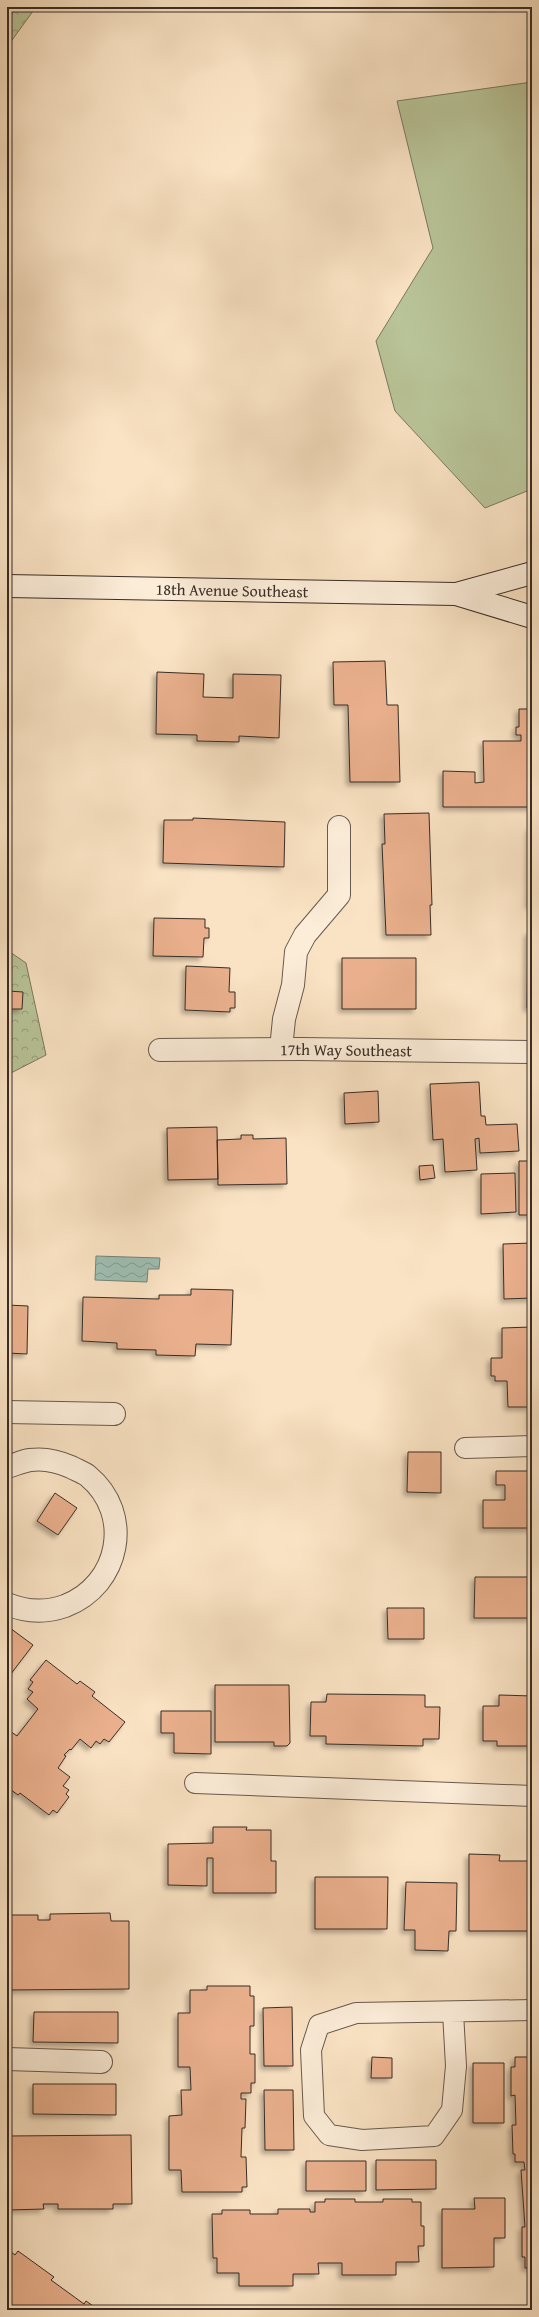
<svg xmlns="http://www.w3.org/2000/svg" width="539" height="2317" viewBox="0 0 539 2317" font-family="'Gentium Book Plus',serif">
<style>
.grass{fill:#b9c599;stroke:#787960}
.forest{fill:url(#forest-crowns);stroke:#787960}
.water{fill:url(#water-waves);stroke:#75847a}
.building{fill:#eab08d;stroke:#382d26;filter:url(#shadow)}
.lines{fill:none;stroke-linecap:round;stroke-linejoin:round}
.lane-casing{stroke:#685a4e;stroke-width:22}
.street-casing{stroke:#685a4e;stroke-width:24}
.secondary-casing{stroke:#382d26;stroke-width:24}
.lane{stroke:#fcedd9;stroke-width:20}
.street{stroke:#fcedd9;stroke-width:22}
.secondary{stroke:#fcedd9;stroke-width:22}
.labels{text-anchor:middle;dominant-baseline:central;stroke-width:4;stroke-linejoin:round;paint-order:stroke}
.street-label{font-size:16px;fill:#382d26;stroke:#fcedd9}
</style>
<defs>
<pattern id="forest-crowns" width="20" height="18" patternUnits="userSpaceOnUse"><rect width="20" height="18" fill="#b9c599"/><path d="M2 6a3 3 0 1 1 6 0M12 15a3 3 0 1 1 6 0" fill="none" stroke="#97a07d"/></pattern>
<pattern id="water-waves" width="16" height="10" patternUnits="userSpaceOnUse"><rect width="16" height="10" fill="#9ebeb2"/><path d="M0 5q4-4 8 0t8 0" fill="none" stroke="#829b91"/></pattern>
<filter id="shadow"><feDropShadow dx="-3.5" dy="3.5" stdDeviation="2" flood-color="#0004"/></filter>
</defs>
<rect width="100%" height="100%" fill="#fae3c4"/>
<filter id="stains"><feTurbulence type="fractalNoise" baseFrequency=".005" numOctaves="4"/><feColorMatrix values="0 0 0 0 .2 0 0 0 0 .09 0 0 0 0 .02 0 0 0 .5 -.17"/></filter>
<radialGradient id="worn" r=".72"><stop offset=".6" stop-color="#630" stop-opacity="0"/><stop offset="1" stop-color="#630" stop-opacity=".3"/></radialGradient>
<!-- grass -->
<path class="grass" d="M532,82V489L485,508L395,411L376,341L433,248L397,101Z"/>
<!-- forest -->
<path class="forest" d="M7,7H36L7,47Z
M7,950L26,963L46,1055L7,1075Z"/>
<!-- water -->
<path class="water" d="M96,1256L160,1258L159,1269H148L147,1282L95,1280Z"/>
<!-- building -->
<path class="building" d="M385,661L387,705H398L400,782H350L348,705H334L333,662Z
M157,672L204,674L203,697L233,698V674L281,675L279,738L239,736V742L197,741V735L156,734Z
M519,709H532V807H443V771L475,772V783L484,782L483,741H521V735H516V727H519Z
M429,813L432,905H430L431,935H386L382,844H385L384,814Z
M193,818L285,822L284,867L163,863L164,820H193Z
M530,828H532V905H529Z
M154,918L205,919V928H209V938H204L203,957L153,956Z
M528,932H532V1008H527Z
M342,958H416V1009H342Z
M186,966L230,968L229,992H235V1008H230V1012L185,1010Z
M8,991L23,992L22,1009H7Z
M479,1082L481,1116H485L486,1125L517,1124L519,1151L480,1153L479,1138L475,1139L477,1170L445,1172L443,1139L433,1140L430,1084Z
M378,1091L379,1122L345,1124L344,1093Z
M217,1127L218,1179L168,1180L167,1128Z
M241,1135H253V1139L286,1138L287,1184L218,1185L217,1140L241,1139Z
M519,1161H532V1215H519Z
M433,1165L435,1178L420,1180L419,1166Z
M515,1173L516,1212L481,1214V1174Z
M532,1243V1298L504,1299L503,1244Z
M191,1289L233,1290L231,1345L196,1344L195,1356L156,1355V1350L117,1349V1343L82,1341L83,1297L159,1299V1295H191Z
M7,1305L28,1306L27,1354L7,1353Z
M532,1327V1428H531V1407H508L507,1381H495V1376H491V1358H502V1328Z
M408,1452H441V1493L407,1492Z
M496,1471H532V1528H483V1500H505V1485H496Z
M55,1493L77,1508L58,1535L37,1521Z
M475,1577H532V1618H474Z
M387,1608H424V1639H388Z
M10,1628L33,1645L7,1679V1632Z
M46,1660L77,1684L80,1681L95,1692L92,1696L125,1722L109,1742L104,1739L100,1744L96,1741L91,1748L80,1739L71,1750L70,1749L64,1755L66,1756L58,1768L70,1777L63,1786L69,1790L66,1794L69,1797L57,1813L53,1810L49,1815L20,1793L18,1795L7,1787V1729L17,1736L38,1709L27,1699L33,1692L28,1689L33,1682L30,1680Z
M215,1685H289L290,1743L287,1746H274V1742H215Z
M327,1694L425,1695V1707H440L439,1739H423V1746L326,1744V1736H310L311,1702H326Z
M499,1695L532,1696V1746H497V1741H483V1706H499Z
M161,1711H211V1754L174,1753V1733H161Z
M213,1827H247L246,1830H271V1861H276V1893H213V1858H207V1886L168,1885V1844L213,1843Z
M469,1854L500,1855L499,1861H532V1931H469Z
M315,1877H388L387,1929H315Z
M406,1882L457,1883L456,1931H449L448,1951L415,1950V1930H404Z
M110,1913L111,1921H129V1989L7,1990V1915H38V1920H50V1914Z
M207,1986H250V1996H254V2026H250V2054H255V2083H251V2093H241V2099H246L245,2128H242L241,2157H246L247,2187H242V2192H182L181,2170H169V2116L182,2115L181,2090H191L190,2067H178V2013H190V1990H207Z
M292,2007L293,2066H264L263,2008Z
M34,2012H118V2043L33,2042Z
M372,2057L392,2058V2078H371Z
M515,2057H532V2268H525V2257H522V2227H525L521,2170H525L524,2162H515V2154H513L512,2125H516L515,2095L511,2096V2067H515Z
M473,2063H504V2123H473Z
M33,2084H116V2115L33,2114Z
M264,2090H293L294,2150H265Z
M131,2135L132,2204H113V2209H58V2204H43L44,2209L7,2210V2136Z
M376,2160H436V2189L376,2190Z
M306,2161H366V2191H306Z
M474,2198H505V2238H494V2267L442,2268V2209H475Z
M325,2199H355V2202H383V2199H412V2202H421V2226H424V2246H418L419,2262H396V2275H342V2263H318L319,2274H293V2286H239V2273H217V2258H213L212,2214H222V2210H250V2214H278V2209H310V2212H315V2202H325Z
M7,2249L15,2255L18,2251L54,2277L51,2280L84,2304L86,2301L99,2310H7Z"/>
<g class="lines">
<!-- lane casing -->
<g class="lane-casing">
<path id="lane" d="M465,1448L532,1446
M195,1783L532,1796
M453,2012L456,2066L452,2110L434,2136L362,2140L329,2135L314,2116L311,2050L319,2025L356,2013L532,2010"/>
</g>
<!-- street casing -->
<g class="street-casing">
<g id="street">
<path d="M281,1049L284,1019L293,985L296,952L305,935L339,895V827"/>
<path id="s1" d="M160,1050L301,1049L532,1052"/>
<path d="M7,1412L114,1414"/>
<path d="M7,1467C14,1465 23,1461 30,1460C44,1458 60,1462 71,1467C76,1470 83,1472 88,1476C134,1514 120,1585 65,1606C45,1613 26,1612 7,1604"/>
<path d="M7,2059L101,2062"/>
</g>
</g>
<!-- secondary casing -->
<g class="secondary-casing">
<g id="secondary">
<path id="s2" d="M7,586L456,594L532,573"/>
<path d="M456,594L532,617"/>
</g>
</g>
<!-- lane -->
<use href="#lane" class="lane"/>
<!-- street -->
<use href="#street" class="street"/>
<!-- secondary -->
<use href="#secondary" class="secondary"/>
</g>
<g class="labels">
<!-- street labels -->
<g class="street-label">
<text stroke="none"><textPath href="#s2" startOffset="225">18th Avenue Southeast</textPath></text>
<text stroke="none"><textPath href="#s1" startOffset="186">17th Way Southeast</textPath></text>
</g>
</g>
<!-- margin -->
<rect width="539" height="2317" fill="none" stroke="#fae3c4" stroke-width="24"/>
<rect x="8" y="8" width="523" height="2301" fill="none" stroke="#382d26" stroke-width="2"/>
<rect x="12" y="12" width="515" height="2293" fill="none" stroke="#382d26"/>
<rect width="100%" height="100%" filter="url(#stains)"/>
<rect width="100%" height="100%" fill="url(#worn)"/>
</svg>
